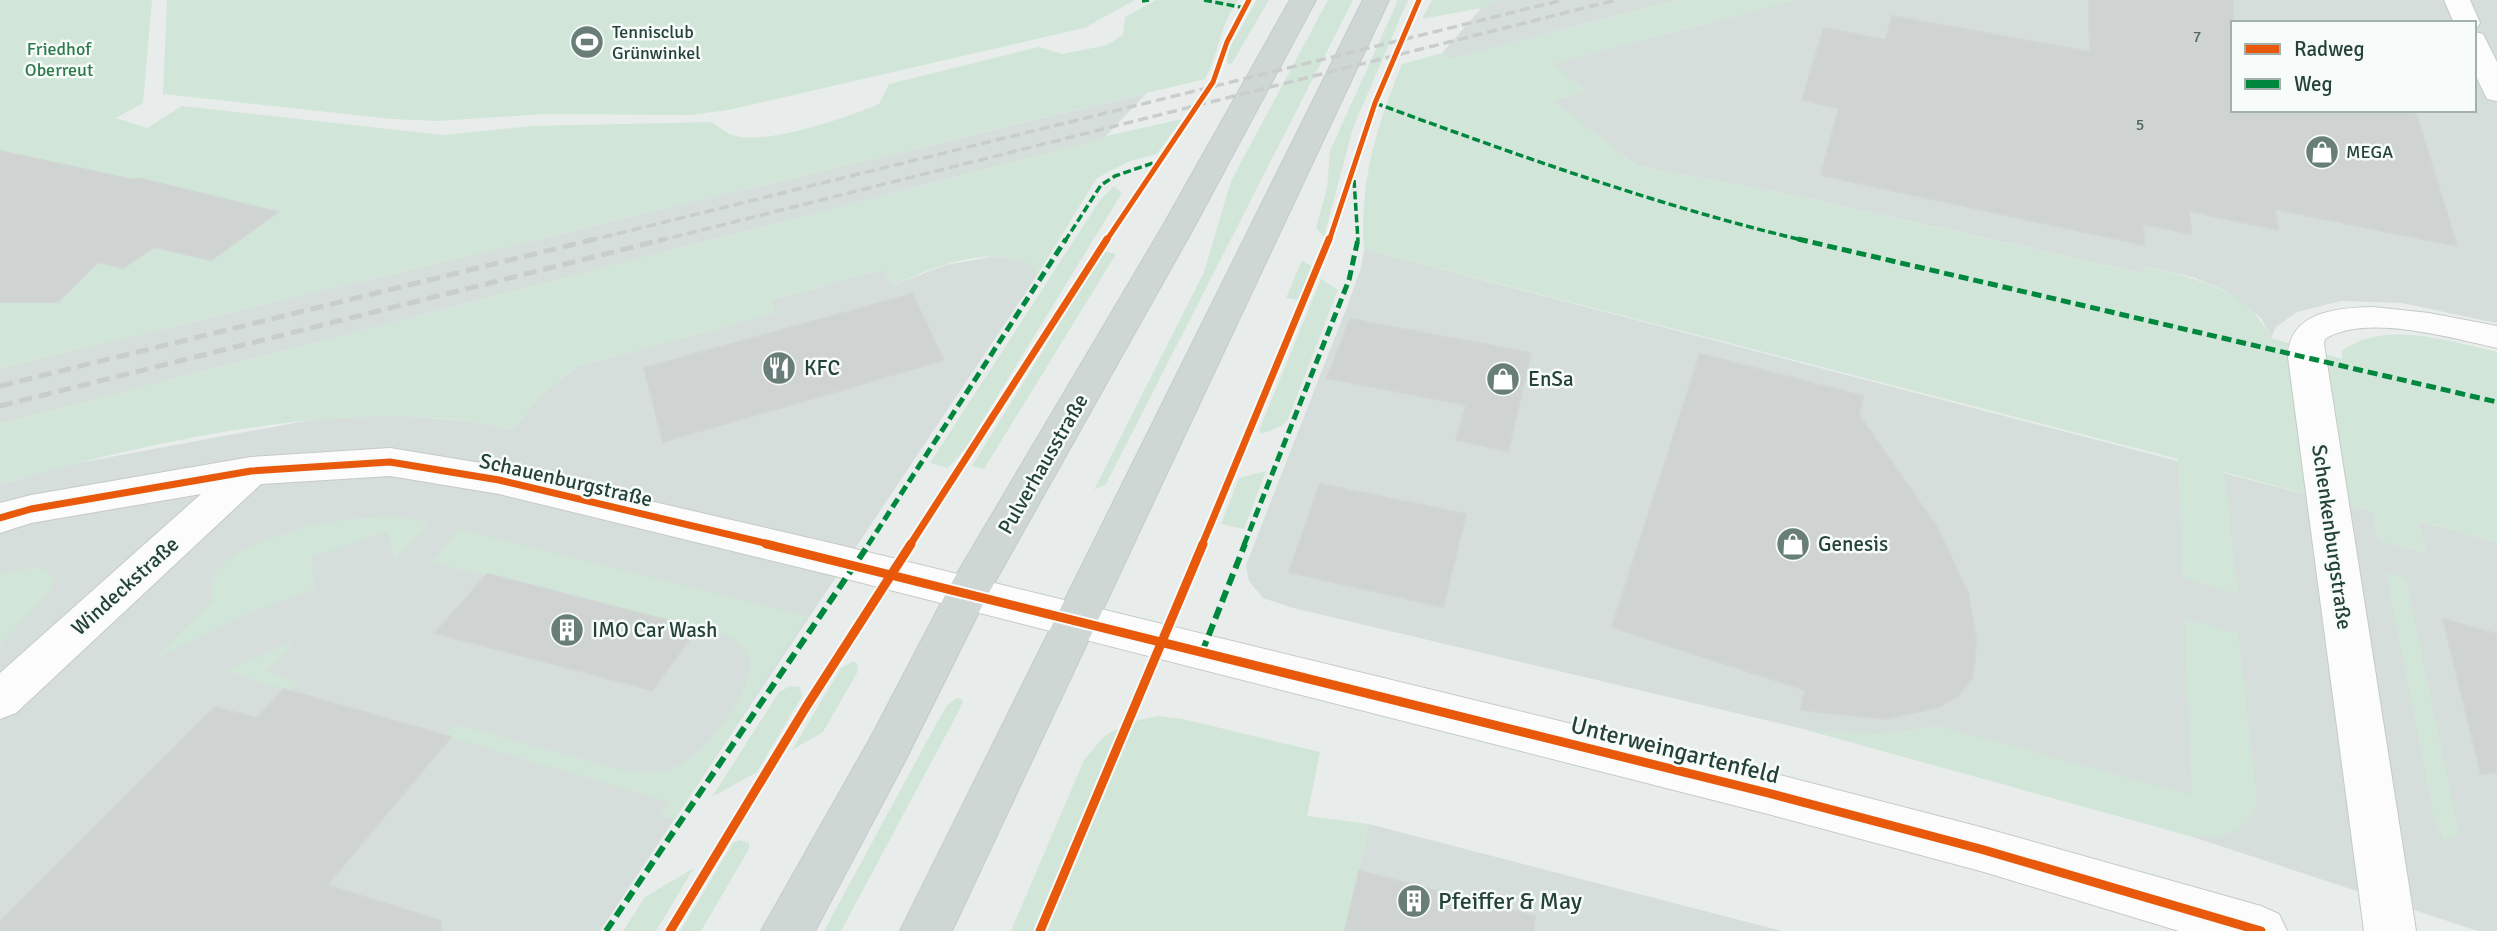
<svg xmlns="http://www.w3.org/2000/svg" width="2497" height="931" viewBox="0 0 2497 931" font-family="Signika,sans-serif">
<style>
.built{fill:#d6dedb;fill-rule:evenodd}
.green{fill:#d1e6d8}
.building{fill:#cfd4d2;stroke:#d1d6d4;stroke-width:2}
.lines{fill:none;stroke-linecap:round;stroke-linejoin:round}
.minor-casing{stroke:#c5cac8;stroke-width:2}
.major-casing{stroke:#c3ccc9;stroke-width:2}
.minor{fill:#fcfcfc;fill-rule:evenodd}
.major{fill:#cfd7d5;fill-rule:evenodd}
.rail-far1{stroke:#c9cdcc;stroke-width:3.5;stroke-dasharray:10 5;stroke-linecap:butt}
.rail{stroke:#c9cdcc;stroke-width:5;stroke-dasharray:13 7;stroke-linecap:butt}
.quiet-far2{stroke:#00873e;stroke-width:3.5;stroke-dasharray:8 3.5;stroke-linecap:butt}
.quiet-far1{stroke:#00873e;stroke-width:5;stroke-dasharray:10 5;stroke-linecap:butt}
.quiet{stroke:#00873e;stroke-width:6;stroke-dasharray:12 6;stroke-linecap:butt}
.cycleway-far2-casing{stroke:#f7fbf9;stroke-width:9}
.cycleway-far1-casing{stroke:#f7fbf9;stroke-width:11}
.cycleway-casing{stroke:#f7fbf9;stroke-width:13}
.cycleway-far2{stroke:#e8590c;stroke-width:5}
.cycleway-far1{stroke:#e8590c;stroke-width:7}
.cycleway{stroke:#e8590c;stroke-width:9}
.labels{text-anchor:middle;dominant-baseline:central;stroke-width:5;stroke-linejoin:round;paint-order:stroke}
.far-number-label{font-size:16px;fill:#506761}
.far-poi-label{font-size:18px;fill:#24423a;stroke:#f7fbf9;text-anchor:start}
.far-park-label{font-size:18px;fill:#2d7a4b;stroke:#f7fbf9}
.poi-label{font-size:21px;fill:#24423a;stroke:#f7fbf9;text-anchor:start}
.street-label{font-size:21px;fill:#24423a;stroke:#f7fbf9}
.near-street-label{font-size:24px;fill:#24423a;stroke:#f7fbf9}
.near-poi-label{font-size:24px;fill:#24423a;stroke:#f7fbf9;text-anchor:start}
</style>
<rect width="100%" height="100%" fill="#e8edeb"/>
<!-- built -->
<path class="built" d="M1499,0H1678L1449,59L1442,53L1484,5Z
M1795,0H2497V323L2401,303L2341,301L2297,312L2276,327L2271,338L2261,318L2224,290L2195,278L2145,266V274L1797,196L1637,166L1552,101L1585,91L1551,64ZM2233,23H2474V110H2233Z
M1147,93L1103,139L0,424V368Z
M1364,249L2373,512L2379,540L2425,552L2418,521L2497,542V931H2478L2190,836L1807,730L1293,608L1263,598L1249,581L1246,565L1348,304L1361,268Z
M996,256L1027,261L1037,267L1036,277L600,931H0V484L73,464L316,419L397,415L484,423L512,430L541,395L578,366L775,313L771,300L884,269L893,285L946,265Z
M1369,824L1782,931H1345Z"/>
<!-- green -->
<path class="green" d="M0,0H152L143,103L116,118L147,128L182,106L443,135L532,126L712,122C719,127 727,134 736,136C771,144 845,118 879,104L889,84L1038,47L1063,54L1107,45L1123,35L1125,17L1156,0H1238C1220,24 1219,53 1205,79L0,368Z
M167,0H1135L1084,28L728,110L690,115L546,114L438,121L392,119L163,94Z
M1257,0H1269L1231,65L1227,63L1228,50Z
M1328,0H1353L1106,484L1094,490L1204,272L1231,181Z
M1398,0H1408L1353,128L1324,237L1316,228L1327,188L1330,151Z
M1432,0H1499L1481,8L1422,19Z
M1678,0H1795L1552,64L1586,91L1553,101L1637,166L1797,196L2144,274V266C2195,279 2246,287 2271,338L2342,359V351C2385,319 2450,342 2497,352V542L2419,521L2426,552L2379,540L2373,512L2224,472L2238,594L2183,578L2178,459L1364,249C1359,183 1377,124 1402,64L1442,53L1449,59Z
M1182,119L1157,154L1130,161L1097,178L1036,277V267C992,242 935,267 893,285L884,269L771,300L776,313L578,366L541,395L512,430C357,392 152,442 0,484V424L1103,139L1106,136Z
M1114,186L1122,193L965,449L948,468L930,463L1100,200Z
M1104,251L1116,254L984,469L972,466Z
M1302,260L1311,266L1312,271L1298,300L1286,298Z
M1321,279L1338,290L1288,419L1283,425L1262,434L1259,430Z
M1266,471L1244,529L1221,524L1239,478Z
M402,517L428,523L395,559L387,531L311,557L314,589L249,613L153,660L212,602C212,596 210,586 212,580C222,550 302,526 331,522C355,518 379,517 402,517Z
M460,530L807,616L674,820L660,816L670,802L443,735L457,725L618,769C637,773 658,775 676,767C703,755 757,689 749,659C745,645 735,640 723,634L431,562Z
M31,568L42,569L52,575V588L0,645V575Z
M2386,572L2406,579L2459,834L2444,840L2434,817Z
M2185,618L2238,634L2257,800C2250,834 2220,840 2190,836L1807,730L1878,734L1937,726L2192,795Z
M287,644H293L265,671L298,682L290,691L227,671Z
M854,661L858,665L857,673L823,732L792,750L841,668Z
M790,686L800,687L802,696L757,772L712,797L779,692Z
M957,698L962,699L963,703L841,931H824L940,717L948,704Z
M1158,716L1183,719L1320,752L1307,816L1369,824L1345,931H1011L1084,760L1104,736L1131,722Z
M739,840L749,843V849L701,931H680L733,843Z
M694,868L656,931H623L645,897Z"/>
<!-- building -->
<path class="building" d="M2089,0H2233V110H2415L2457,246L2275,209L2278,230L2189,211L2191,234L2143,224L2144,245L1821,175L1839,108L1802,100L1824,28L1886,40L1892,16L2090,52Z
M0,151L134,180L138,178L278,212L211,260L154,247L123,268L98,262L58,302H0Z
M912,294L944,360L663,442L644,368Z
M1350,319L1531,353L1508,451L1456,440L1466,405L1327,378Z
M1700,354L1863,396L1859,415L1937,527L1968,593L1976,639L1975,657L1972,678L1959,695L1939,707L1885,719L1801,710L1805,690L1612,627Z
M1320,484L1466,514L1443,607L1289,572Z
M487,574L698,628L652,690L435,633Z
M2443,619L2497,634V772L2481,774Z
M284,689L451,737L327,885L441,921L440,931H0V922L215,707L257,718Z
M1359,871L1535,916L1533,931H1345Z"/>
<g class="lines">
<!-- minor casing -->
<g class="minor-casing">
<path id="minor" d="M2444,0H2470L2480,23L2476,29L2474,23H2454Z
M2474,32L2483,34L2497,62V101L2487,99L2474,72Z
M2373,307L2429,313L2497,326V348C2452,338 2365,313 2325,339L2324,344L2416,931H2364L2288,357C2289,311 2337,308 2373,307Z
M390,448L499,466L835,544L1768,772L1984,828L2261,906L2279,914L2287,931H2179L1984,872L1768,814L835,576L499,494L390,476L261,484L16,713L0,719V673L201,494L31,523L0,533V503L31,495L251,457Z"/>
</g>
<!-- major casing -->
<g class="major-casing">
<path id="major" d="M1290,0H1316L1193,229L986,598L904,763L815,931H761L872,735L952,582L1161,229Z
M1363,0H1389L952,931H900Z"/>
</g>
<!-- minor -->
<use href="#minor" class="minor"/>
<!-- major -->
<use href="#major" class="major"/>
<!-- rail-far1 -->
<path class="rail-far1" d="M588,241L1563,0
M658,241L1616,0"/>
<!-- rail -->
<path class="rail" d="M0,386L595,239
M0,406L665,239"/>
<!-- quiet-far2 -->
<path class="quiet-far2" d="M1204,0L1245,8
M1142,1L1149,0
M1375,103C1517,155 1658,206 1806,241
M1354,180L1358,241
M1065,241L1101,185L1115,176L1159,161"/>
<!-- quiet-far1 -->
<path class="quiet-far1" d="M1798,239L2497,402
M868,545L1066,239
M1244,545L1349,280L1358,239"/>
<!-- quiet -->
<path class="quiet" d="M1202,652L1245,544
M606,931L869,544"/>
<!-- cycleway-far2 casing -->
<g class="cycleway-far2-casing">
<path id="cycleway-far2" d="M1106,241L1213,82L1227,42L1249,0
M1329,241L1375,103L1419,0"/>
</g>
<!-- cycleway-far1 casing -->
<g class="cycleway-far1-casing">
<path id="cycleway-far1" d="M0,518L31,509L251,471L390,462L499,480L773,545
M910,545L1107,239
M1202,545L1329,239"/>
</g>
<!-- cycleway casing -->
<g class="cycleway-casing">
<path id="cycleway" d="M766,544L1768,793L1984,850L2261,931
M670,931L806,707L911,544
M1040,931L1203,544"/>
</g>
<!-- cycleway-far2 -->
<use href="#cycleway-far2" class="cycleway-far2"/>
<!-- cycleway-far1 -->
<use href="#cycleway-far1" class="cycleway-far1"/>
<!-- cycleway -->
<use href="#cycleway" class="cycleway"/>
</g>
<!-- icons -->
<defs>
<g id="stadium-disc" transform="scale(1.75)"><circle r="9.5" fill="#697e78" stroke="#f7fbf9"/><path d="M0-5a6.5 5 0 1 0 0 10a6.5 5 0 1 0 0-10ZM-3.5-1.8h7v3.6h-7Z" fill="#fff"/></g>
<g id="shop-disc" transform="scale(1.75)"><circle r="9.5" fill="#697e78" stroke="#f7fbf9"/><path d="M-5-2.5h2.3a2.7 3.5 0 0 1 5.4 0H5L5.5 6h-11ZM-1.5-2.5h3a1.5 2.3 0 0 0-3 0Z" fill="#fff"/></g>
<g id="restaurant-disc" transform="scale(1.75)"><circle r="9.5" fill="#697e78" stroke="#f7fbf9"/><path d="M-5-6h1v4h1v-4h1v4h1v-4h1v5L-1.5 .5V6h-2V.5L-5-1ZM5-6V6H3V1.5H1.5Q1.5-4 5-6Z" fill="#fff"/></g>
<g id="building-disc" transform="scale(1.75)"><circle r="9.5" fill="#697e78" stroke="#f7fbf9"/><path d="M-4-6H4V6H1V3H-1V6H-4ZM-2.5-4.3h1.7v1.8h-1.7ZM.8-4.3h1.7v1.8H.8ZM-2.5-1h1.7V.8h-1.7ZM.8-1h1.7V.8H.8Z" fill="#fff"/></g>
</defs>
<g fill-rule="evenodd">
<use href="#stadium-disc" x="587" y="42"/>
<use href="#shop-disc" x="2322" y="152"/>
<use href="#restaurant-disc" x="779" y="368"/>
<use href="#shop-disc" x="1503" y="379"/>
<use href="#shop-disc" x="1793" y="544"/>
<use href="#building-disc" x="567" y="630"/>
<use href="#building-disc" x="1414" y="901"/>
</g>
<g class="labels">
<!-- far-number labels -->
<g class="far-number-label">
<text x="2197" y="37">7</text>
<text x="2140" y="125">5</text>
</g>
<!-- far-poi labels -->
<g class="far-poi-label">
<text x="612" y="32">Tennisclub<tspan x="612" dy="21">Grünwinkel</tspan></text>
<text x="2346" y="152">MEGA</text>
</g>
<!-- far-park labels -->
<g class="far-park-label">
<text x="59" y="49">Friedhof<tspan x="59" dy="21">Oberreut</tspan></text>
</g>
<!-- poi labels -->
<g class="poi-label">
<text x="804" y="368">KFC</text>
<text x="1528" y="379">EnSa</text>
<text x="1818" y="544">Genesis</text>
<text x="592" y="630">IMO Car Wash</text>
</g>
<!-- street labels -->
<g class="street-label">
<text transform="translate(1043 464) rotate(-60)">Pulverhausstraße</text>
<text transform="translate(566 480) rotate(13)">Schauenburgstraße</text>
<text transform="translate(2332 537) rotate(82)">Schenkenburgstraße</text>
<text transform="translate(125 586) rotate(-42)">Windeckstraße</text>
</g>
<!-- near-street labels -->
<g class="near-street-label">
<text transform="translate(1675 750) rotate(14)">Unterweingartenfeld</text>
</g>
<!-- near-poi labels -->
<g class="near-poi-label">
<text x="1438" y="901">Pfeiffer &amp; May</text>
</g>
</g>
<!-- legend -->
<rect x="2231" y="21" width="245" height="91" fill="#f7fbf9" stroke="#a3b1ad" stroke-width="2"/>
<rect x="2245" y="44" width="35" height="10" fill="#e8590c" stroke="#a3b1ad" stroke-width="2"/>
<text x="2294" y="56" font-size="21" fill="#24423a">Radweg</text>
<rect x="2245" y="79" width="35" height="10" fill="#00873e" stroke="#a3b1ad" stroke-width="2"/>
<text x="2294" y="91" font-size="21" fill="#24423a">Weg</text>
</svg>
